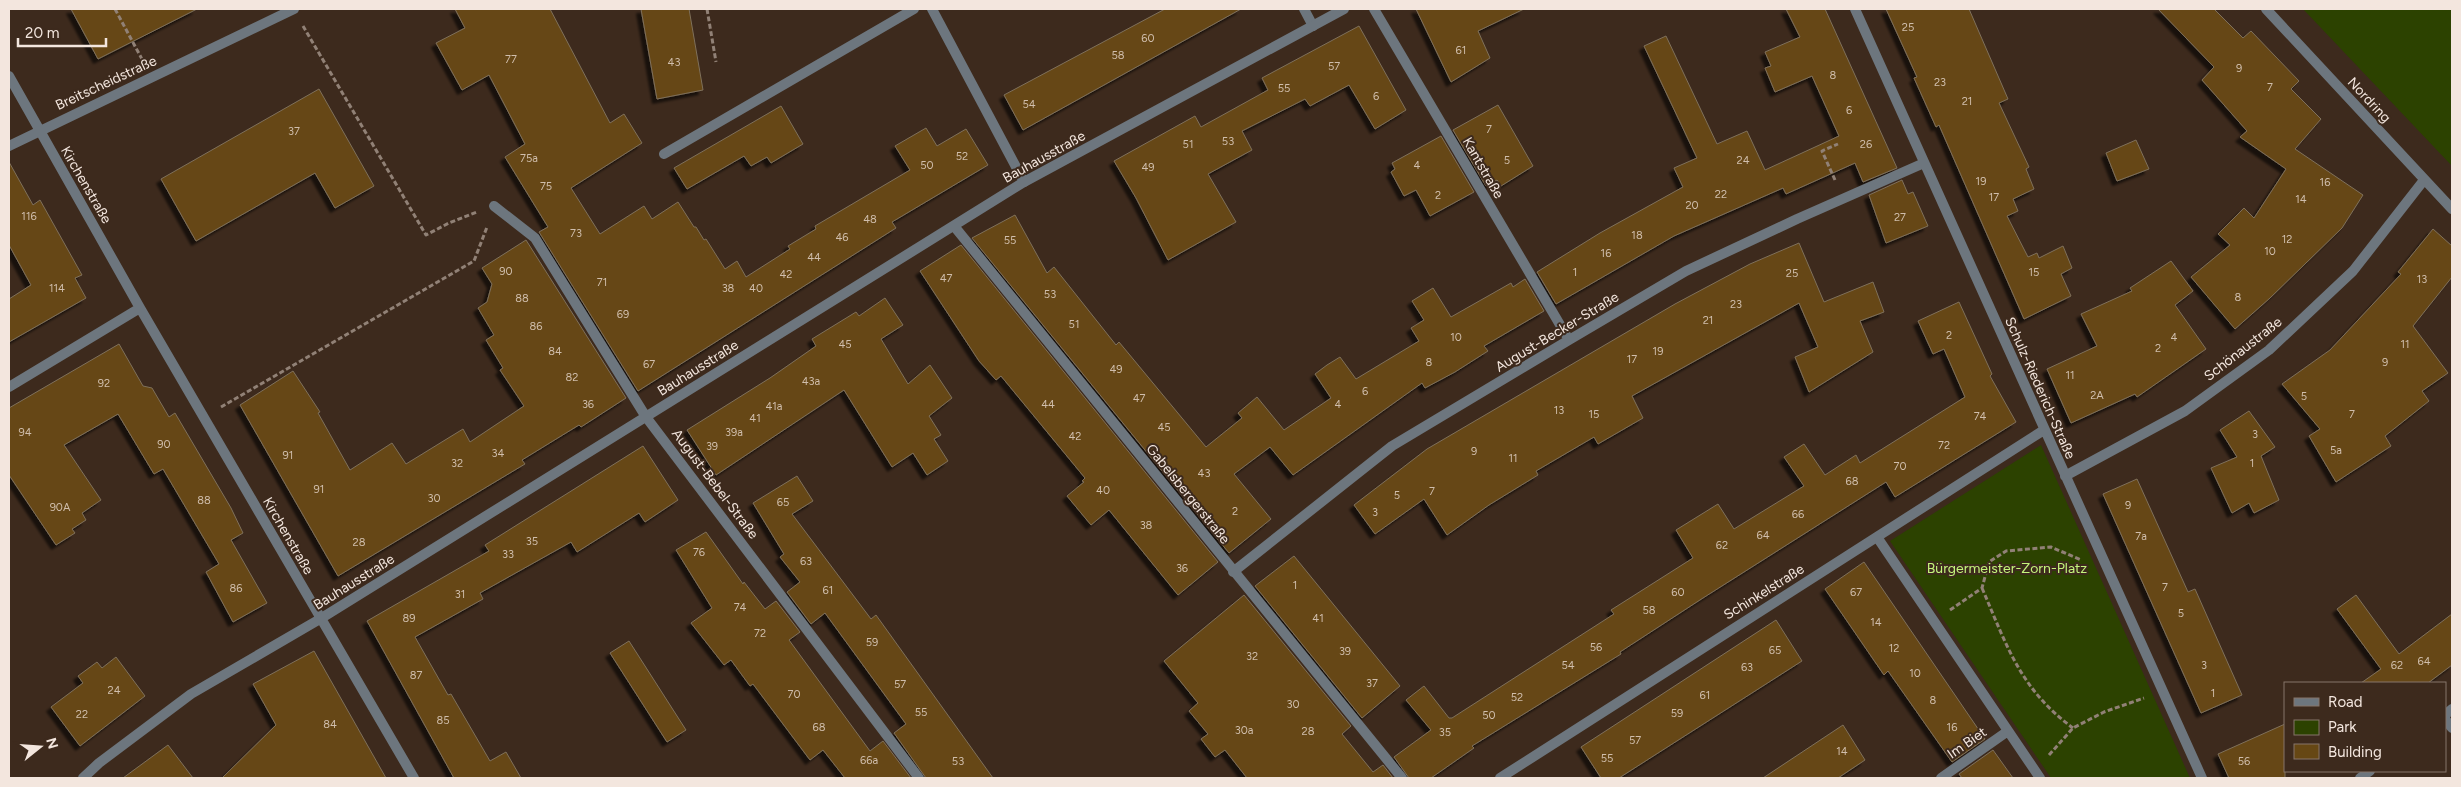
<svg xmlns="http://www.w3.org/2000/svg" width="2461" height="787" viewBox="0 0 2461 787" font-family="Figtree,sans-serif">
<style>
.green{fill:#2c4200}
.building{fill:#664714;stroke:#7f705b;filter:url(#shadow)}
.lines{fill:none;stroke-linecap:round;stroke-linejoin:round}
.path{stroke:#918176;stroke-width:3;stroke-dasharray:5 2.5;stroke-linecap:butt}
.lane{stroke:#6d767e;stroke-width:10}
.street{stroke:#6d767e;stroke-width:10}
.labels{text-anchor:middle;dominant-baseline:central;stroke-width:4;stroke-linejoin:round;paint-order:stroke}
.number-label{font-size:11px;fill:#d0beac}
.street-label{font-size:14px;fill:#f3e6de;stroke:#3d2a1d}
.park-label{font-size:14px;fill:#c4f57c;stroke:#3d2a1d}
</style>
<defs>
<filter id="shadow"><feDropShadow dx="-4.5" dy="4.5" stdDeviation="1" flood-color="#0009"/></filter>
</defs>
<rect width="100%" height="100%" fill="#3d2a1d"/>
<!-- green -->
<path class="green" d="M2303,9H2452V166Z
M2041,445L2190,778H2051L1890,541Z"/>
<!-- building -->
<path class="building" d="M71,9H197L98,59Z
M455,9H550L610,123L624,114L642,143L571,188L600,234L644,206L652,219L678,202L694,227H696L704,240L706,239L725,269L737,261L746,277L790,249L788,246L816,229L815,226L910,170L895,146L926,128L937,146L966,129L988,165L892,222L896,228L638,391L539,232L548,227L505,157L525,144L489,75L462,90L436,43L465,28Z
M641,9H689L703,90L657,99Z
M1165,9H1241L1023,130L1004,95Z
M1416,9H1524L1478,31L1490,58L1451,82Z
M1786,9H1825L1897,168L1863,182L1855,163L1786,194L1783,188L1674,236L1556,304L1537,272L1600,233L1683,187L1674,168L1697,158L1644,46L1666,36L1717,144L1747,131L1765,170L1839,136L1812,76L1775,92L1765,68L1771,66L1765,52L1800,37Z
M1886,9H1969L2008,99L1999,103L2029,167L2026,169L2034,189L2013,199L2018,211L2007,216L2028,257L2037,253L2039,258L2063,246L2072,268L2061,274L2071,296L2024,319L1939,125L1936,127L1914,78L1917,77Z
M2158,9H2214L2243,38L2251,31L2299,81L2291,89L2321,119L2295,149L2363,195L2342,228L2270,298L2235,329L2191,277L2230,245L2218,234L2244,208L2254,218L2286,169L2240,137L2247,131L2202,80L2214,67Z
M1359,26L1406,110L1375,129L1349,85L1310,106L1305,99L1242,131L1252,150L1208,174L1236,222L1168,260L1136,198L1114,161L1195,116L1201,127L1268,90L1262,78Z
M319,89L374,186L335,208L315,173L196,241L161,179Z
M1498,105L1533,166L1501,186L1497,180L1486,186L1453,130Z
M781,106L803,144L771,163L767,157L751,166L744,156L687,189L674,168Z
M1441,136L1474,192L1430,216L1416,190L1404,196L1391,172L1395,169L1392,163Z
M2136,140L2149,169L2117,181L2106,153Z
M9,162L33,205L40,200L82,275L75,278L86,298L9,342V299L31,285L9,245Z
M1902,180L1908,194L1913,192L1928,226L1886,243L1869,195Z
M1015,215L1047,273L1054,267L1116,345L1119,342L1206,447L1242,418L1238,413L1257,397L1284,430L1331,398L1315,374L1327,365L1340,357L1356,379L1419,341L1411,328L1424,320L1412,301L1433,288L1451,317L1511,283L1513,287L1525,279L1544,311L1484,346L1488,351L1455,372L1425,388L1422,383L1293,475L1270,447L1234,474L1271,519L1229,553L972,238Z
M2433,229L2452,246V277L2413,326L2448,373L2422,391L2429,401L2385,436L2391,446L2336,482L2309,436L2320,429L2282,384L2330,350L2401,274L2398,272Z
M526,240L626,398L581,427L579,425L522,460L525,464L338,576L240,405L293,371L320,412L318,413L350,470L392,443L406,464L463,429L470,442L524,406L500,370L503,368L486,340L494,335L478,308L487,302L492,284L482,268Z
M1799,243L1824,302L1873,282L1884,312L1860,321L1873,352L1809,392L1795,357L1818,347L1799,303L1632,396L1643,418L1598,444L1594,437L1536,471L1538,475L1489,505L1447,535L1424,499L1375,534L1354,505L1427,449L1675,304L1750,264Z
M961,245L1218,562L1178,595L1109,510L1091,525L1067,496L1084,482L1082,481L1085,478L1001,376L996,380L979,361L920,271Z
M2171,261L2193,291L2175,305L2206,349L2137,397L2135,394L2071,423L2047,369L2097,346L2081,314L2132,291L2130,288Z
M885,298L903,325L881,339L908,384L930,365L952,398L929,416L941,435L934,439L948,461L927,475L913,453L892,467L844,390L716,475L687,430L770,378L816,346L812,339L856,312L859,316Z
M1959,302L1992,374L1990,376L2016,422L1895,497L1886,482L1703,598L1620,652L1621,654L1472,746L1474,748L1431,778H1409L1394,757L1431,730L1406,700L1424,686L1449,718H1452L1614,614L1611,610L1693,558L1676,530L1718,504L1734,529L1804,486L1784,457L1804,444L1825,475L1856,455L1860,463L1965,397L1944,349L1933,354L1918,321Z
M119,344L143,386L152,388L169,417L175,413L231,508L243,533L231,540L267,603L233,622L206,572L219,564L163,469L154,474L118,414L64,445L101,500L82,513L86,520L72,529L75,533L56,545L9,475V408Z
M2249,411L2275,447L2261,456L2279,500L2254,513L2249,503L2232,513L2211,468L2237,457L2220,430Z
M643,446L678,500L645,522L639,513L577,552L571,542L480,593L483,599L415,637L448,695L451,694L490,761L506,752L521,778H454L367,621L489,551L485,545Z
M797,476L813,501L792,514L871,619L876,615L993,778H926L894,733L906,724L825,613L811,624L787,592L800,582L780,557L784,554L753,503Z
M2137,479L2188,592L2195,589L2242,695L2201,713L2103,494Z
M706,532L743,584L744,582L765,609L776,601L800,632L789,640L870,751L883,741L911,778H845L823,750L810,760L753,684L750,686L731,660L724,665L691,623L712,608L676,550Z
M1294,556L1400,686L1362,718L1255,586Z
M1864,562L1985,739L1952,762L1888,671L1884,675L1825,589Z
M1244,595L1351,726L1342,734L1373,772L1383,765L1393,778H1247L1225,750L1215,757L1201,739L1208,734L1189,711L1198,703L1164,661Z
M2356,595L2399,654L2452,614V665L2428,683H2361L2381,669L2337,609Z
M1776,620L1802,661L1619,778H1601L1581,747Z
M629,641L686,730L667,742L610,653Z
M314,651L386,778H222L276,725L253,684Z
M116,657L145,696L80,746L51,707L83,683L78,676L97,662L102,668Z
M2285,724V778H2229L2218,754Z
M1843,725L1865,760L1838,778H1763Z
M168,745L193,778H123Z
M1993,750L2013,778H1962L1959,774Z"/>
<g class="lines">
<!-- path -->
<path class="path" d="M115,9L143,61
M707,9L716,62
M303,26L426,235L449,223L477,212
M1835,180L1822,151L1838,144
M221,407L474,261L487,227
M1982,588C2007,646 2020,689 2073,728
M1950,610L1982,588L1989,562L2006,551L2051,547L2081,560
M2049,755L2073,728L2104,712L2144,698"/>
<!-- lane -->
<path class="lane" d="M932,9L1024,182
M1304,9L1313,26
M664,154L914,9"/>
<!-- street -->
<path class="street" d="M1374,9L1569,340
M1855,9L2202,778
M2266,9L2452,209
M9,76L140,308L414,778
M9,146L294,9
M494,206L535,238L646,417L919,778
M954,226L1402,778
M9,387L140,308
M2065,476L2185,411L2269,350L2353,271L2424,180
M1877,537L2040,778
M1233,572L1392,446L1569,340L1686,271L1797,219L1924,163
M2445,715L2452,709
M2445,719L2452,728
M83,778L99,763L191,694L320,619L1024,182L1344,9
M1500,778L2044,430
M1941,778L2008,731
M2360,778L2370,771"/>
</g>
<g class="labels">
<!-- number labels -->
<g class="number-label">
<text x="1908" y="27">25</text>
<text x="1148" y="38">60</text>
<text x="1461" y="50">61</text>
<text x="1118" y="55">58</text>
<text x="511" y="59">77</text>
<text x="674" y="62">43</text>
<text x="1334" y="66">57</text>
<text x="2239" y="68">9</text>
<text x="1833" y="75">8</text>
<text x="1940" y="82">23</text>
<text x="2270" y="87">7</text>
<text x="1284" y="88">55</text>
<text x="1376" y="96">6</text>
<text x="1967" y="101">21</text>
<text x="1029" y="104">54</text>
<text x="1849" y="110">6</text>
<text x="1489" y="129">7</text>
<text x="294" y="131">37</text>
<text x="1228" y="141">53</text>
<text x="1188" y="144">51</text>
<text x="1866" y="144">26</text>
<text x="962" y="156">52</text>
<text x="529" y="158">75a</text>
<text x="1507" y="160">5</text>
<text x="1743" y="160">24</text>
<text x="927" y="165">50</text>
<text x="1417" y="165">4</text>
<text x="1148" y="167">49</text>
<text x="1981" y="181">19</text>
<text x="2325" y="182">16</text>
<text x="546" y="186">75</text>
<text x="1721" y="194">22</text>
<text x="1438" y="195">2</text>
<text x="1994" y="197">17</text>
<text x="2301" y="199">14</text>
<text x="1692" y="205">20</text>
<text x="29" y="216">116</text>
<text x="1900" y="217">27</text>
<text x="870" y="219">48</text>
<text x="576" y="233">73</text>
<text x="1637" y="235">18</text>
<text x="842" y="237">46</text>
<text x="2287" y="239">12</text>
<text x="1010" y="240">55</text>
<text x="2270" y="251">10</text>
<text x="1606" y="253">16</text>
<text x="814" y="257">44</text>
<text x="506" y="271">90</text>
<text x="1575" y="272">1</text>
<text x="2034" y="272">15</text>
<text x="1792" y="273">25</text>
<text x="786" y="274">42</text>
<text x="946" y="278">47</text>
<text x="2422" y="279">13</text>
<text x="602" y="282">71</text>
<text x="57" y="288">114</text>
<text x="728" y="288">38</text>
<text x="756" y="288">40</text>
<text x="1050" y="294">53</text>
<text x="2238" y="297">8</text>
<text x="522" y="298">88</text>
<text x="1736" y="304">23</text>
<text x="623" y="314">69</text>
<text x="1708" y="320">21</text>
<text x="1074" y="324">51</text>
<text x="536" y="326">86</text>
<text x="1949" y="335">2</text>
<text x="1456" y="337">10</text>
<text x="2174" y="337">4</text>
<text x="845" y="344">45</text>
<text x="2405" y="344">11</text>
<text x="2158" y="348">2</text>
<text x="555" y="351">84</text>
<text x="1658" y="351">19</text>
<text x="1632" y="359">17</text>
<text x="1429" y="362">8</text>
<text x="2385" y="362">9</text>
<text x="649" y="364">67</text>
<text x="1116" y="369">49</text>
<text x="2070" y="375">11</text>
<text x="572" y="377">82</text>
<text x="811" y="381">43a</text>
<text x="104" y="383">92</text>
<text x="1365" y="391">6</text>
<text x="2097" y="395">2A</text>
<text x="2304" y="396">5</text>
<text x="1139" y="398">47</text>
<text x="588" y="404">36</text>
<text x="1048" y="404">44</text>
<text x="1338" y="404">4</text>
<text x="774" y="406">41a</text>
<text x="1559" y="410">13</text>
<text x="1594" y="414">15</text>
<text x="2352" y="414">7</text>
<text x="1980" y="416">74</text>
<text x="755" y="418">41</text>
<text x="1164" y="427">45</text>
<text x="25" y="432">94</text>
<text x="734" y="432">39a</text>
<text x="2255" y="434">3</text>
<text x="1075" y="436">42</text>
<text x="164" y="444">90</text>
<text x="1944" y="445">72</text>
<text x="712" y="446">39</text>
<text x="2336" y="450">5a</text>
<text x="1474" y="451">9</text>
<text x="498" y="453">34</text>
<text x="288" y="455">91</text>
<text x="1513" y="458">11</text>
<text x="457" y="463">32</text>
<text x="2252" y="463">1</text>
<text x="1900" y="466">70</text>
<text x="1204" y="473">43</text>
<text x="1852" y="481">68</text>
<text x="319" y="489">91</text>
<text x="1103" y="490">40</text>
<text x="1432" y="491">7</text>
<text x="1397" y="495">5</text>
<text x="434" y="498">30</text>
<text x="204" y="500">88</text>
<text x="783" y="502">65</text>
<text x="2128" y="505">9</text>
<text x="60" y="507">90A</text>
<text x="1235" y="511">2</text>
<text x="1375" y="512">3</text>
<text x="1798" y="514">66</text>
<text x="1146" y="525">38</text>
<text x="1763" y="535">64</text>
<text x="2141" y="536">7a</text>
<text x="532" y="541">35</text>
<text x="359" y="542">28</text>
<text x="1722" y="545">62</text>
<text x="699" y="552">76</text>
<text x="508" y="554">33</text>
<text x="806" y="561">63</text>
<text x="1182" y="568">36</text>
<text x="1295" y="585">1</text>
<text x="2165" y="587">7</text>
<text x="236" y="588">86</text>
<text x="828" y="590">61</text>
<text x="1678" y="592">60</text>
<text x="1856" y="592">67</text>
<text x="460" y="594">31</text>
<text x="740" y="607">74</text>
<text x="1649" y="610">58</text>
<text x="2181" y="613">5</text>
<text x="409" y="618">89</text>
<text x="1318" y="618">41</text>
<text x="1876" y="622">14</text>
<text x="760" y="633">72</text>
<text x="872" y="642">59</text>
<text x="1596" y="647">56</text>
<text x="1894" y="648">12</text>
<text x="1775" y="650">65</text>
<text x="1345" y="651">39</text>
<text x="1252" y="656">32</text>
<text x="2424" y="661">64</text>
<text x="1568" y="665">54</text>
<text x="2204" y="665">3</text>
<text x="2397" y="665">62</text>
<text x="1747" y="667">63</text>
<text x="1915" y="673">10</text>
<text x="416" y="675">87</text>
<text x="1372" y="683">37</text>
<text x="900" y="684">57</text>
<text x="114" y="690">24</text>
<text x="2213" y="693">1</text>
<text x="794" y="694">70</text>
<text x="1705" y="695">61</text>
<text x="1517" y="697">52</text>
<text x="1933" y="700">8</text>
<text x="1293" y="704">30</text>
<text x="921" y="712">55</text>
<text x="1677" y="713">59</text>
<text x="82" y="714">22</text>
<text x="1489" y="715">50</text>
<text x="443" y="720">85</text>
<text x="330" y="724">84</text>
<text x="819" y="727">68</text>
<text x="1952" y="727">16</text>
<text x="1244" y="730">30a</text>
<text x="1308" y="731">28</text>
<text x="1445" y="732">35</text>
<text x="1635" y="740">57</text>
<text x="1842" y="751">14</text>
<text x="1607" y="758">55</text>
<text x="869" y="760">66a</text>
<text x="958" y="761">53</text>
<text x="2244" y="761">56</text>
</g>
<!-- street labels -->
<g class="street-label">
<text transform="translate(106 83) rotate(-25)">Breitscheidstraße</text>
<text transform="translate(2369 100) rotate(47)">Nordring</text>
<text transform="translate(1044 157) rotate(-29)">Bauhausstraße</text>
<text transform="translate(1483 168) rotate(60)">Kantstraße</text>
<text transform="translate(86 185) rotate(60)">Kirchenstraße</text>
<text transform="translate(1557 332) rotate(-31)">August-Becker-Straße</text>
<text transform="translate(2243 349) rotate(-38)">Schönaustraße</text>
<text transform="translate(698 368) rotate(-32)">Bauhausstraße</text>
<text transform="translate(2040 388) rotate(66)">Schulz-Riederich-Straße</text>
<text transform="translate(715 484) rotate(53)">August-Bebel-Straße</text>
<text transform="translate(1188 494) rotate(51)">Gabelsbergerstraße</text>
<text transform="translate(288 536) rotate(60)">Kirchenstraße</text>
<text transform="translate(354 582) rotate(-32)">Bauhausstraße</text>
<text transform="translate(1764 592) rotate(-32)">Schinkelstraße</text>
<text transform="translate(1967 743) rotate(-35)">Im Biet</text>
</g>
<!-- park labels -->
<g class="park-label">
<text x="2007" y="568">Bürgermeister-Zorn-Platz</text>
</g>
</g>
<!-- border -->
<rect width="2461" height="787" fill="none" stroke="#f3e6de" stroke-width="20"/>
<!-- legend -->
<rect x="2284" y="682" width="162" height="90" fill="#3d2a1d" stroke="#86756a"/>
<rect x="2294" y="698" width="25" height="8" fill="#6d767e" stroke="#86756a"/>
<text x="2328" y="707" font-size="15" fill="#f3e6de">Road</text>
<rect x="2294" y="720" width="25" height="15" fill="#2c4200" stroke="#86756a"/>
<text x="2328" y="732" font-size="15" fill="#f3e6de">Park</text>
<rect x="2294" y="744" width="25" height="15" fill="#664714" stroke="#86756a"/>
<text x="2328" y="757" font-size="15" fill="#f3e6de">Building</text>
<!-- north arrow -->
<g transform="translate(40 747) rotate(73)" stroke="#3d2a1d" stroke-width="4" paint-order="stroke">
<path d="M0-4L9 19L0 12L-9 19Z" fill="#f3e6de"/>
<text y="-8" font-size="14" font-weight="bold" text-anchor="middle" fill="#f3e6de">N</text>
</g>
<!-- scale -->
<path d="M18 38v8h88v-8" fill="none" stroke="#f3e6de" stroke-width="2.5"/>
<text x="25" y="38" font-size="15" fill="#f3e6de" stroke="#3d2a1d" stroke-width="4" paint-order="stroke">20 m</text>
</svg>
